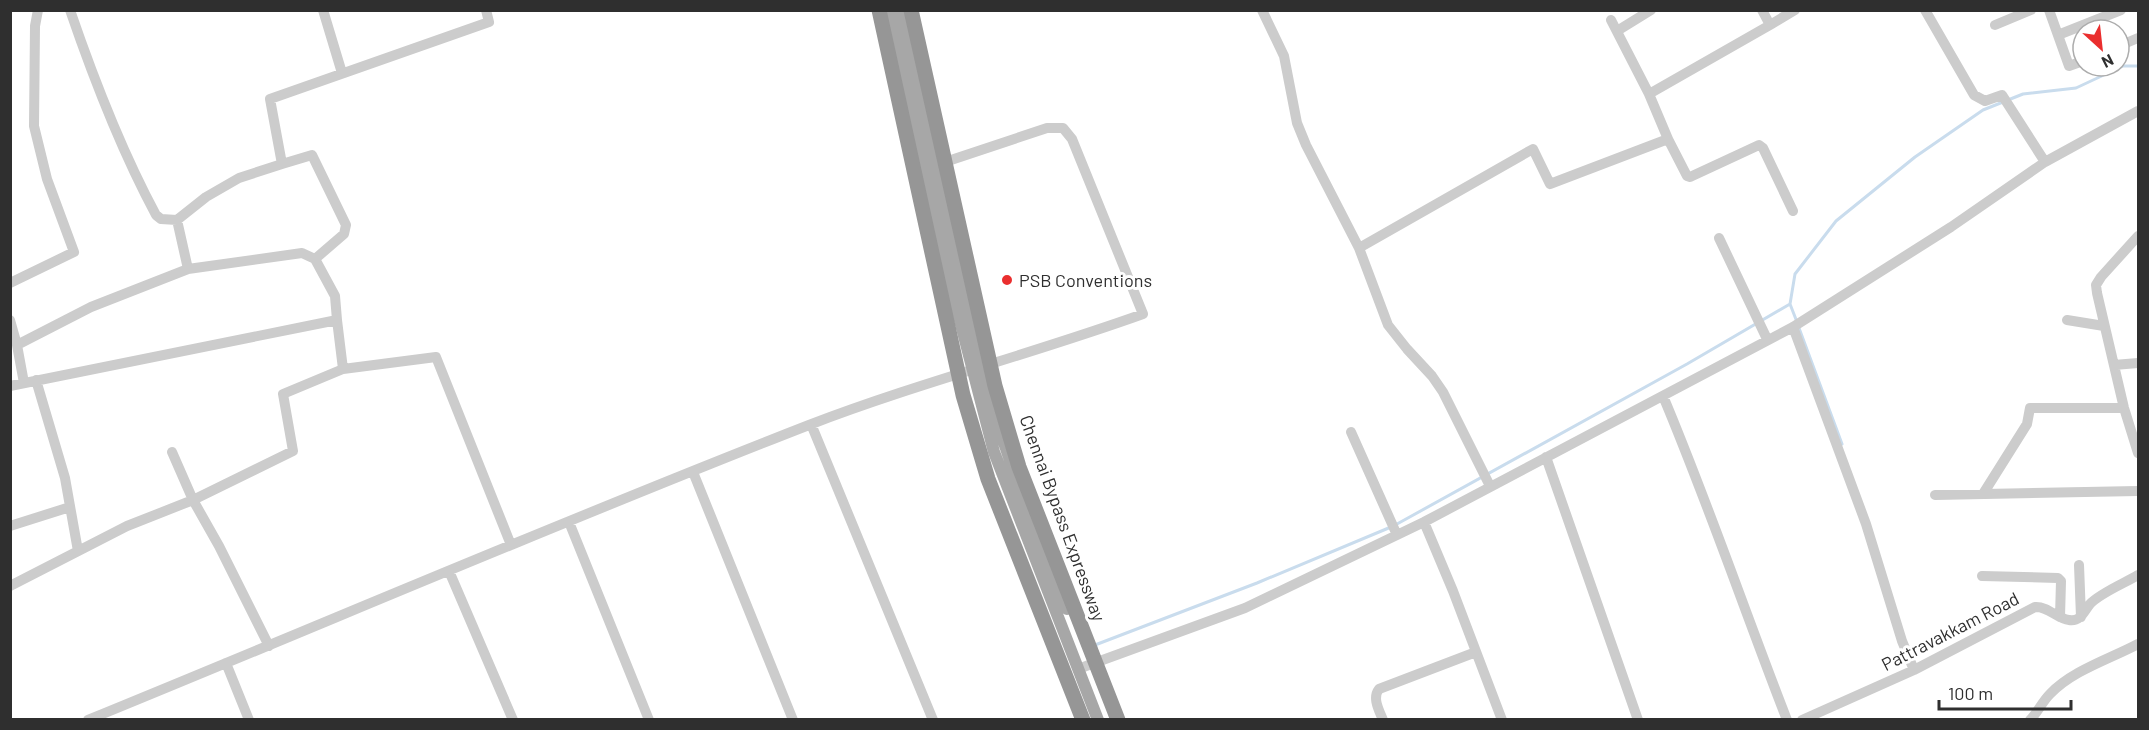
<svg xmlns="http://www.w3.org/2000/svg" width="2149" height="730" viewBox="0 0 2149 730" font-family="Barlow,sans-serif">
<style>
.lines{fill:none;stroke-linecap:round;stroke-linejoin:round}
.stream{stroke:#c9dced;stroke-width:3}
.minor{stroke:#ccc;stroke-width:10}
.major{stroke:#a7a7a7;stroke-width:12}
.highway-bridge{stroke:#969696;stroke-width:15}
.poi-dot{fill:#ea2e2e;stroke:#fff;stroke-width:2}
.labels{text-anchor:middle;dominant-baseline:central;stroke-width:6;stroke-linejoin:round;paint-order:stroke}
.poi-label{font-size:18px;fill:#2f2f2f;stroke:#fff;text-anchor:start}
.street-label{font-size:18px;fill:#2f2f2f;stroke:#fff}
</style>
<rect width="100%" height="100%" fill="#fff"/>
<g class="lines">
<!-- stream -->
<path class="stream" d="M1797,322L1790,304L1795,274L1836,221L1915,157L1983,110L2023,94L2076,88L2123,66H2138
M1799,328L1842,444
M1397,524L1687,364L1790,304
M1096,647L1095,645L1257,583L1391,527"/>
<!-- minor -->
<path class="minor" d="M70,10C94,80 121,150 156,215L161,219L177,220L188,269
M323,10L342,73
M1262,10L1284,56L1297,123L1306,145L1359,248L1388,325L1407,349L1432,376L1443,392L1490,486
M1925,10L1974,95L1985,101L2002,95L2045,162
M2049,10L2069,66L2083,61
M1611,20L1649,94
M1770,25L1795,10
M1995,25L2031,10
M1617,31L1651,10
M2058,35L2121,10
M2119,46L2138,38
M1668,139L1687,176L1690,177L1759,145L1763,148L1793,211
M177,220L206,197L239,178L282,164
M2138,236L2101,277L2096,285L2097,293L2124,408L2138,453
M1719,238L1767,339
M1359,248L1533,149L1550,184L1668,139L1649,94L1770,25L1762,10
M315,259L344,234L346,225L312,155L282,164L270,99L489,22L486,10
M10,283L74,252L47,179L34,126L35,26L38,10
M10,320L17,345
M2067,320L2104,326
M1793,327L1866,524L1902,641L1914,670
M2114,365L2138,363
M36,380L65,478L78,551
M24,383L17,345L91,307L188,269L302,253L315,259L335,296L337,320
M10,386L337,320L343,369
M1663,396C1708,503 1745,612 1787,720
M811,424L933,720
M1351,432L1397,535
M172,452L193,500L219,546L269,646
M1546,457L1638,720
M693,472L793,720
M1983,494L2027,424L2030,408H2124
M1935,495L2138,491
M569,522L649,720
M1424,522L1453,591L1502,720
M10,526L70,507
M2079,565L2081,617
M449,571L513,720
M1982,576L2058,578L2061,581L2060,617
M10,586L127,526L193,500L293,451L283,394L343,369L436,357L511,545
M226,663L249,720
M1078,669L1245,608L1424,522L1793,327L1951,227L2045,162L2138,111
M88,720C328,622 567,519 809,425C918,383 1032,354 1143,314L1072,139L1063,128H1047L939,164
M1383,720C1379,710 1372,698 1379,689L1476,652
M1802,720L1914,670L2035,607C2048,606 2057,619 2069,620C2081,622 2084,611 2090,604C2100,593 2125,583 2138,575
M2030,720C2038,712 2042,702 2050,694C2073,670 2110,659 2138,644"/>
<!-- major -->
<path class="major" d="M889,10L957,309L994,452L1098,720
M900,10L974,342L994,414L1035,532L1067,609"/>
<!-- highway-bridge -->
<path class="highway-bridge" d="M879,10L963,395L988,479L1083,720
M911,10L995,386L1019,467L1118,720"/>
</g>
<!-- markers -->
<circle class="poi-dot" cx="1007" cy="280" r="6"/>
<g class="labels">
<!-- poi labels -->
<g class="poi-label">
<text x="1019" y="280">PSB Conventions</text>
</g>
<!-- street labels -->
<g class="street-label">
<text transform="translate(1063 518) rotate(70)">Chennai Bypass Expressway</text>
<text transform="translate(1950 631) rotate(-27)">Pattravakkam Road</text>
</g>
</g>
<!-- border -->
<rect width="2149" height="730" fill="none" stroke="#2f2f2f" stroke-width="24"/>
<!-- north arrow -->
<g transform="translate(2101 48) rotate(153)"><circle r="28" fill="#ffffff" stroke="#acacac" stroke-width="1.5"/>
<path d="M0-4.5L10 22L0 15L-10 22Z" fill="#ea2e2e"/>
<text y="-9" font-size="16" font-weight="bold" text-anchor="middle" fill="#2f2f2f">N</text>
</g>
<!-- scale -->
<path d="M1939 700v9h132v-9" fill="none" stroke="#2f2f2f" stroke-width="3"/>
<text x="1948" y="700" font-size="18" fill="#2f2f2f" stroke="#ffffff" stroke-width="4.5" paint-order="stroke">100 m</text>
</svg>
